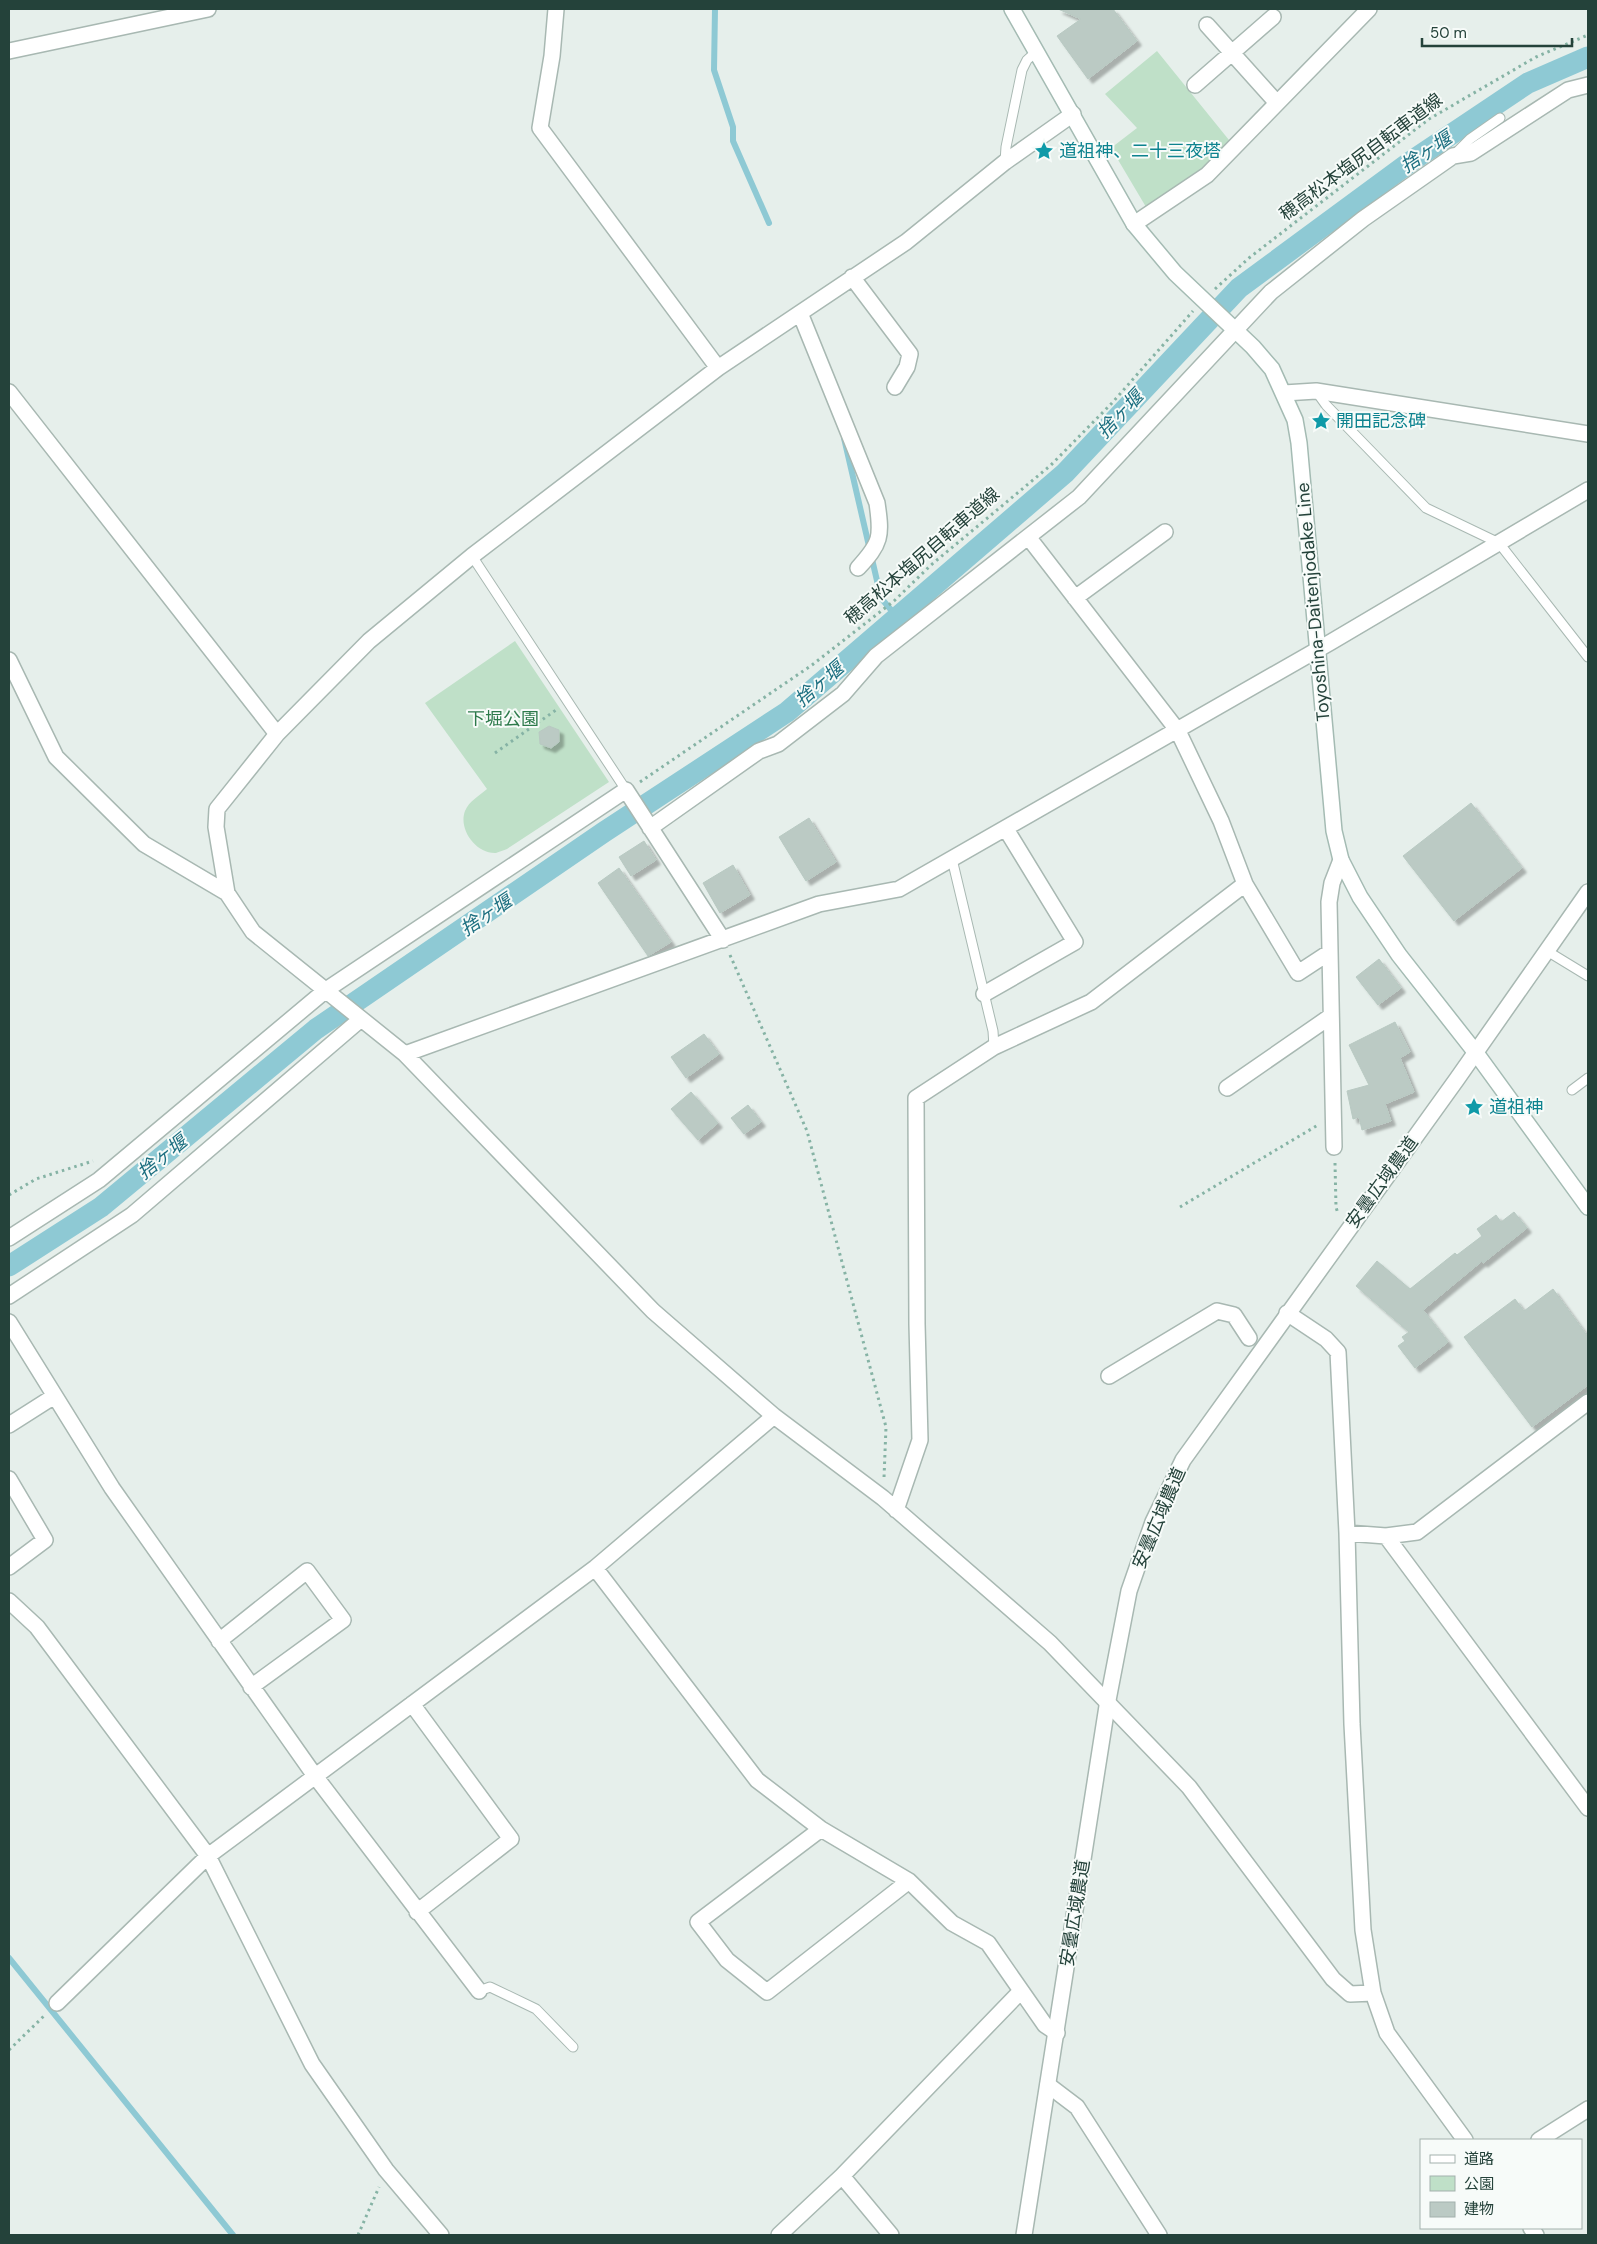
<svg xmlns="http://www.w3.org/2000/svg" width="1597" height="2244" viewBox="0 0 1597 2244" font-family="'DM Sans','Noto Sans JP',sans-serif">
<style>
.green{fill:#bfe0c8}
.lines{fill:none;stroke-linecap:round;stroke-linejoin:round}
.stream{stroke:#8ec9d4;stroke-width:6}
.canal{stroke:#8ec9d4;stroke-width:21}
.building{fill:#bbcac4;stroke:#b8c9c2;filter:url(#shadow)}
.service-casing{stroke:#a8b8b2;stroke-width:11}
.minor-casing{stroke:#a8b8b2;stroke-width:18}
.tertiary-casing{stroke:#a8b8b2;stroke-width:18}
.secondary-casing{stroke:#a4bbb3;stroke-width:18}
.path{stroke:#86b3a5;stroke-width:3;stroke-dasharray:2.5 4;stroke-linecap:butt}
.service{stroke:#fff;stroke-width:9}
.minor{stroke:#fff;stroke-width:15}
.tertiary{stroke:#fff;stroke-width:15}
.secondary{stroke:#fff;stroke-width:15}
.labels{text-anchor:middle;dominant-baseline:central;stroke-width:4;stroke-linejoin:round;paint-order:stroke}
.culture-label{font-size:18px;fill:#0d838f;stroke:#f7fbf9;text-anchor:start}
.street-label{font-size:18px;fill:#24423a;stroke:#f7fbf9}
.park-label{font-size:18px;fill:#2d7a4b;stroke:#f7fbf9}
.water-label{font-size:19px;font-style:italic;fill:#1c6f80;stroke:#f7fbf9}
</style>
<defs>
<filter id="shadow"><feDropShadow dx="4.5" dy="4.5" stdDeviation="1" flood-color="#0004"/></filter>
</defs>
<rect width="100%" height="100%" fill="#e6efeb"/>
<!-- green -->
<path class="green" d="M1157,51L1229,140L1202,171L1154,205L1146,207L1111,148L1137,128L1105,94Z
M515,641L609,782L507,849C504,850 499,852 496,853C476,854 458,829 465,811C469,801 479,796 487,789L425,703Z"/>
<g class="lines">
<!-- stream -->
<path class="stream" d="M715,9L714,70L733,127V141L769,223
M844,438L881,598L897,617
M9,1958L233,2235"/>
<!-- canal -->
<path class="canal" d="M9,1266L101,1207L316,1029L604,832L787,712L1065,473L1239,288L1410,162L1528,83L1588,57"/>
</g>
<!-- building -->
<path class="building" d="M1058,9H1113L1137,41L1088,79L1057,36L1081,19Z
M549,726L559,730V742L551,748L540,744L539,732Z
M1471,803L1522,868L1454,921L1403,856Z
M809,818L836,862L806,881L779,837Z
M644,841L656,860L631,876L619,857Z
M733,865L750,895L720,913L703,883Z
M619,868L671,942L648,956L598,883Z
M1379,959L1401,988L1378,1005L1356,977Z
M1395,1022L1410,1052L1400,1058L1414,1092L1385,1104L1391,1121L1362,1130L1359,1117L1353,1119L1347,1091L1369,1085L1349,1045Z
M704,1034L719,1054L686,1078L671,1057Z
M691,1092L718,1123L698,1140L671,1109Z
M748,1105L761,1122L744,1134L731,1118Z
M1514,1212L1527,1228L1483,1263L1482,1261L1423,1310L1448,1342L1415,1368L1398,1346L1405,1341L1402,1337L1409,1332L1356,1286L1377,1261L1410,1289L1455,1253L1457,1255L1482,1236L1477,1229L1496,1215L1501,1222Z
M1553,1289L1588,1337V1385L1532,1427L1464,1337L1515,1299L1524,1311Z"/>
<g class="lines">
<!-- service casing -->
<g class="service-casing">
<path id="service" d="M1455,154L1470,139L1500,118
M1005,162L1006,147L1022,70L1027,60L1037,51
M1316,391L1326,405L1426,508L1499,543L1588,657
M472,556L626,790
M952,859L993,1031L994,1047
M1547,951L1588,976
M1572,1090L1588,1078
M479,1991L490,1987L536,2009L573,2047"/>
</g>
<!-- minor casing -->
<g class="minor-casing">
<path id="minor" d="M556,9L552,56L540,128L718,368
M1207,25L1277,103
M9,51L208,9
M1195,85L1273,17
M1073,114L1005,162L906,242L718,368L472,556L369,641L277,734L217,809L216,827L227,893L253,932L405,1054L653,1311L774,1416L883,1498L1050,1643L1189,1787L1333,1979L1350,1994L1373,1993
M1134,224L1207,175L1369,9
M852,277L910,354L907,367L895,387
M800,313L877,503C882,537 881,543 858,568
M9,392L277,734
M1029,538L1178,731L1221,821L1245,884L1298,973L1330,952
M1075,598L1165,532
M9,660L56,757L144,844L227,893
M650,828L759,751L778,744L843,694L876,656L1079,497L1271,292L1363,219L1453,156L1471,153L1568,90L1588,85
M984,994L1075,942L1006,829
M405,1054L819,904L899,889L1331,642L1588,490
M1227,1088L1331,1016
M1334,1147L1329,902L1332,883L1341,860
M9,1238L99,1180L326,990L626,790L723,940
M9,1296L132,1215L361,1019
M1287,1313L1326,1339L1338,1352L1347,1533L1352,1724L1363,1930L1373,1993L1387,2033L1465,2140
M9,1322L112,1488L315,1776L479,1991
M1109,1376L1217,1311L1234,1315L1249,1338
M9,1425L53,1397
M9,1479L45,1540L9,1567
M896,1510L920,1440L917,1324L916,1098L994,1047L1091,1002L1245,884
M1347,1533L1386,1536L1417,1532L1588,1402
M1386,1536L1588,1808
M595,1568L757,1780L821,1829L909,1881L952,1923L988,1943L1045,2025L1057,2033
M9,1601L37,1627L208,1856L312,2064L386,2170L441,2235
M219,1641L307,1571L343,1620L251,1687
M412,1704L511,1839L417,1912
M821,1829L698,1922L727,1960L767,1992L909,1881
M57,2003L208,1856L595,1568L774,1416
M1048,2085L1077,2107L1159,2235
M1539,2140L1588,2109
M842,2176L891,2235
M1531,2228L1536,2235
M779,2235L842,2176L1021,1991"/>
</g>
<!-- tertiary casing -->
<g class="tertiary-casing">
<path id="tertiary" d="M1284,393L1316,391L1588,434
M1024,2235L1108,1700L1129,1591L1153,1522L1183,1460L1457,1079L1588,892"/>
</g>
<!-- secondary casing -->
<g class="secondary-casing">
<path id="secondary" d="M1012,9L1134,224L1175,273L1253,347L1272,369L1295,420L1299,443L1334,831L1341,860L1360,897L1399,955L1476,1053L1588,1207"/>
</g>
<!-- path -->
<path class="path" d="M1215,289L1249,258L1429,119L1536,57L1588,35
M495,753L556,710
M640,782L812,665L894,601L931,565L1051,465L1112,403L1193,311
M730,955L807,1131L886,1427L884,1478
M1335,1163L1336,1207L1338,1214
M9,1195L36,1179L93,1161
M1180,1207L1318,1125
M9,2050L46,2014
M358,2235L379,2187"/>
<!-- service -->
<use href="#service" class="service"/>
<!-- minor -->
<use href="#minor" class="minor"/>
<!-- tertiary -->
<use href="#tertiary" class="tertiary"/>
<!-- secondary -->
<use href="#secondary" class="secondary"/>
</g>
<!-- icons -->
<defs>
<g id="sight-bare" transform="scale(1.5)"><path d="M0-6L1.8-2.2L6-1.7L2.9 1.2L3.7 5.4L0 3.3L-3.7 5.4L-2.9 1.2L-6-1.7L-1.8-2.2Z" fill="#0f9aa8" stroke="#f7fbf9" stroke-width="2.5" paint-order="stroke"/></g>
</defs>
<g fill-rule="evenodd">
<use href="#sight-bare" x="1044" y="151"/>
<use href="#sight-bare" x="1321" y="421"/>
<use href="#sight-bare" x="1474" y="1107"/>
</g>
<g class="labels">
<!-- culture labels -->
<g class="culture-label">
<text x="1059" y="151">道祖神、二十三夜塔</text>
<text x="1336" y="421">開田記念碑</text>
<text x="1489" y="1107">道祖神</text>
</g>
<!-- street labels -->
<g class="street-label">
<text transform="translate(1361 157) rotate(-37)">穂高松本塩尻自転車道線</text>
<text transform="translate(922 556) rotate(-41)">穂高松本塩尻自転車道線</text>
<text transform="translate(1313 602) rotate(-95)">Toyoshina-Daitenjodake Line</text>
<text transform="translate(1382 1182) rotate(-54)">安曇広域農道</text>
<text transform="translate(1159 1518) rotate(-67)">安曇広域農道</text>
<text transform="translate(1075 1913) rotate(-81)">安曇広域農道</text>
</g>
<!-- park labels -->
<g class="park-label">
<text x="503" y="719">下堀公園</text>
</g>
<!-- water labels -->
<g class="water-label">
<text transform="translate(1426 152) rotate(-34)">捨ヶ堰</text>
<text transform="translate(1120 414) rotate(-47)">捨ヶ堰</text>
<text transform="translate(819 684) rotate(-41)">捨ヶ堰</text>
<text transform="translate(486 915) rotate(-34)">捨ヶ堰</text>
<text transform="translate(162 1157) rotate(-39)">捨ヶ堰</text>
</g>
</g>
<!-- border -->
<rect width="1597" height="2244" fill="none" stroke="#24423a" stroke-width="20"/>
<!-- legend -->
<rect x="1420" y="2139" width="162" height="90" fill="#f7fbf9" stroke="#a3b1ad"/>
<rect x="1430" y="2155" width="25" height="8" fill="#ffffff" stroke="#a3b1ad"/>
<text x="1464" y="2164" font-size="15" fill="#24423a">道路</text>
<rect x="1430" y="2176" width="25" height="15" fill="#bfe0c8" stroke="#a3b1ad"/>
<text x="1464" y="2189" font-size="15" fill="#24423a">公園</text>
<rect x="1430" y="2202" width="25" height="15" fill="#bbcac4" stroke="#a3b1ad"/>
<text x="1464" y="2214" font-size="15" fill="#24423a">建物</text>
<!-- scale -->
<path d="M1422 38v8h150v-8" fill="none" stroke="#24423a" stroke-width="2.5"/>
<text x="1430" y="38" font-size="15" fill="#24423a" stroke="#f7fbf9" stroke-width="4" paint-order="stroke">50 m</text>
</svg>
